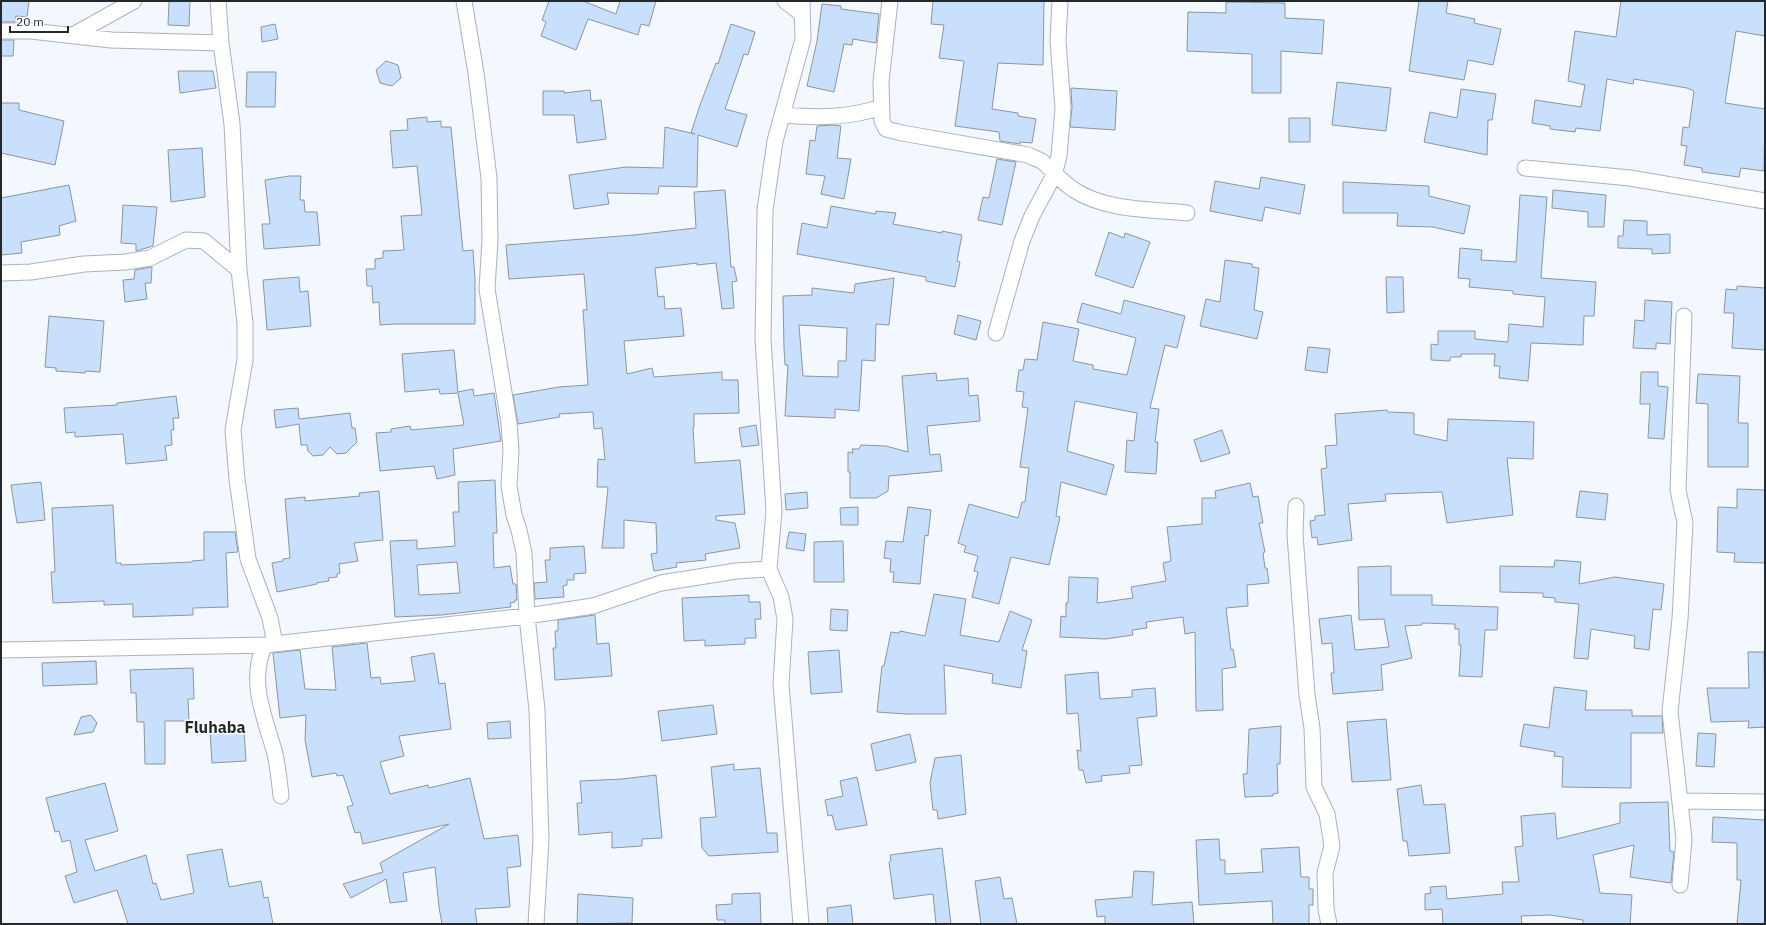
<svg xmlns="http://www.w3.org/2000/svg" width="1766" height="925" viewBox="0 0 1766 925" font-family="'IBM Plex Sans',sans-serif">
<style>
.building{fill:#c9e0fc;stroke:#8d959e;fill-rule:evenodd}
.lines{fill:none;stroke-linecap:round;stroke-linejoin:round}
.minor-casing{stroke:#aab2bc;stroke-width:17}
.minor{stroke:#fff;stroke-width:15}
.labels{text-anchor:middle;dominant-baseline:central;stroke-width:3;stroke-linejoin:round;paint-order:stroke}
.district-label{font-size:16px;font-weight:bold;fill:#25282b;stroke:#fff}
</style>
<rect width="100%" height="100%" fill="#f3f8fe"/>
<!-- building -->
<path class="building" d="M1,1H29L27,17L16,16L15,22H1Z
M169,1H190L189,26L168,25Z
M549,1H583L616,14L620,1H656L649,26L641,24L638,35L588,19L576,50L541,36L546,22L542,20Z
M933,1H1044L1043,65L998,63L992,109L1018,113V116L1036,119L1032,143L1020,142V144L1000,141L999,132L955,126L964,61L939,58L944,25L931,24Z
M1419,1H1448L1446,13L1475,19L1474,23L1501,29L1493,65L1468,60L1464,80L1409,71Z
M1621,1H1765V36L1736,31L1725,103L1765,109L1764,171L1741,168L1739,177L1702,172V168L1684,165L1687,146L1681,145L1683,127L1689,128L1694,91L1687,88L1634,79L1633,84L1607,79L1600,131L1576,128L1575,132L1550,129V126L1532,123L1535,100L1581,107L1585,85L1568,81L1575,31L1616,37Z
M1226,2L1285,3V18L1324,20L1322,54L1281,51V93H1252V54L1187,51L1188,12L1226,13Z
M822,4L841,6V9L879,14L876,43L853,39L852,45L844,44L834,92L807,86L817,41Z
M275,24L278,39L262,42L261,27Z
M731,24L755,32L748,55L744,54L725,109L747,115L737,147L698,135L697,187L659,186L658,194L607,193L609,204L574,209L569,175L626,167L663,168L665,127L695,134L691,133L700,105L716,63L718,64Z
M1,40H14L13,56H1Z
M386,61L398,65L401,78L392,86L380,83L376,70Z
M178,71H213L216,88L180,93Z
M247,72H276L275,107H246Z
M1337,82L1391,88L1386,131L1332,125Z
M1071,88L1117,91L1115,130L1070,127L1072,107Z
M1461,89L1496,94L1492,120H1488L1487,155L1424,142L1430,112L1457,118Z
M590,90L591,101L601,100L606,139L577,143L574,115H543V91H564V93Z
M1,103H19V110L64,121L55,165L1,153Z
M427,117V122L441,121V127H451L463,251L473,250L475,280V324H396L380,325L379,302L373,303L372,286H367L366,269H375V259L383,258V251L404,250L401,216L422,215L417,166L393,168L390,131L408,130L407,119Z
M1289,118H1310V142H1289Z
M832,125L841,126L837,158L851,159L844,199L821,194L825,176L806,174L810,140L815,141L817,126Z
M202,148L205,197L171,202L168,150Z
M997,159L1016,162L1002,225L978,220L983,197L989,198Z
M289,176H301L300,200H304L305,212H317L320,245L264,249L262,224H270L265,180Z
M1261,177L1305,185L1300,214L1265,207L1262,221L1210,211L1215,181L1259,189Z
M1343,182L1429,186V196L1470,206L1464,234L1433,227L1397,226L1398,213H1343Z
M69,185L76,221L59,226L60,235L21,242L22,253L1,255V198Z
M725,190L731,267H734L737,281L732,282L734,308L722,309L716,263L697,265V263L655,268L658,297L664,296L665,309L681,308L684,336L624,341L627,374L652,368L654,377L722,372V380H738L739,413L694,414V427H693L695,463L740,460L745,514L716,516V520L735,523L740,548L705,554L706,560L676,563L677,567L654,571L651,554L657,553L656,523L624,520V548H602L608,487H597L598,459L605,460L602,428L594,429L593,412L559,414L560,417L518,424L513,395L559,387L588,385L583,310H587L584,274L509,279L506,245L634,235L696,228L694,192Z
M1553,190L1606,195L1604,227H1588V212L1552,208Z
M1520,195L1547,197L1541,278L1596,282L1594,316H1584L1583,345L1531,343L1528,381L1499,378L1500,366H1494L1495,354H1461V357H1450V361L1431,360V344L1438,345V331H1475V339L1508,342L1509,324L1543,327L1545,297L1513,294V291L1469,287L1470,279L1458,278L1460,248L1482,250L1481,260L1516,262Z
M123,205L157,207L153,246L136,251V244L121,243Z
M831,206L876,214V211L896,213L893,224L942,233V231L962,235L957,261L960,262L955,287L926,281V277L797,254L802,223L827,228Z
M1624,220L1647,221V235L1670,234V253L1652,254V249L1618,248V236H1623Z
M1109,232L1124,238L1125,233L1150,242L1133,288L1095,275Z
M1225,260L1252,264V267L1259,268L1254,310L1263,312L1257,339L1200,326L1206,299L1220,302Z
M152,267L151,283H145L147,299L125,302L123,280L134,279L135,270Z
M299,277L300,292L308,291L311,326L267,330L263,280Z
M1386,277H1403L1404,312L1387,313Z
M894,278L889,325L876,324L875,361L862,360L859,411L835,409V418L785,416L788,365H785L784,348L783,296L812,295V288L854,293L855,284ZM799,325L847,328L846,361H838V377L803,376Z
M1737,286L1765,288V350L1732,348L1734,313H1724L1726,289L1737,290Z
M1124,300L1185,316L1177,348L1165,345L1150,408L1159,409L1155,442H1158L1156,474L1125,472L1127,440L1134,441L1137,413L1075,401L1067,451L1114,465L1106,495L1061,482L1056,516L1060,517L1049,565L1011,557L999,604L972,597L978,572L974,571L978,556L964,552L966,546L958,543L969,504L1018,518L1022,502H1025L1029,468L1020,467L1028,408L1022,407L1024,392L1016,391L1019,370H1023L1025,359L1037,360L1043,322L1079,329L1073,361L1093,365V369L1127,375L1136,338L1077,322L1082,303L1121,314Z
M1645,300L1672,302L1670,344L1656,343V349L1633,348L1635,320L1644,321Z
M958,315L981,321L976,340L954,334Z
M49,316L104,321L100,372L85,371V373L56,371V368L45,367Z
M1308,347L1330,349L1327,373L1305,370Z
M454,350L458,392L473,389L474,396L494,393L501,441L453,449L455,475L437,479L434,466L380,471L376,433L391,432V429L410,426L411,430L464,425L458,393L440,394L439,389L405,392L402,354Z
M1641,372H1658V386L1668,387L1664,439L1648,438L1650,404H1640Z
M936,373L937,381L968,378L969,396L978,395L980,421L927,426L930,455L940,454L942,471L889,476L888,491L876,498H850V472H848V452L853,453L852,449H859L861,445L886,446L908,452L902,376Z
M1698,374L1740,376L1738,423H1748V467H1708V404L1696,403Z
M176,396L179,418H173L174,430H171L172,445L165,446L167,460L126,464L123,434L75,437V432L66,433L64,408L117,405V403Z
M298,408L299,419L350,413L352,428H355L357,442L346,453L337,454L330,447L323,455L313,456L308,451L307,445H301L299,424L276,428L274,410Z
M1387,410L1388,412L1414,413V434L1447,441L1448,419L1534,422L1533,459L1507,458L1513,515L1447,523L1442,492L1385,494L1386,501L1348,504L1352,540L1318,545L1317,537L1312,538L1310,521L1315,520V516L1325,515L1321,469L1327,468L1325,446L1337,445L1335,414Z
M756,425L759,445L742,447L739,428Z
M1222,430L1230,453L1201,462L1194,440Z
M495,480L497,533H493L494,568L510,566L513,584H516L517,600H515V602L510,603L511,607L441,615L395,617L390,541L417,540V549L455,546L453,512H459L458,482ZM457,562L460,593L419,595L417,565Z
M41,482L45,520L17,523L11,485Z
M1250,483L1253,497L1258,496L1263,523H1259L1265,552L1263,553L1265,568H1267L1269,583L1247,585L1248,606L1226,608L1231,650L1233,649L1236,667L1222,669L1223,710L1196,711L1195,632L1185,634L1183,617L1146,622L1147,628L1132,630L1133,635L1105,639L1060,637L1061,616L1066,617V603H1068L1069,577L1098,578L1097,603L1133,598L1131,587L1166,581L1163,563L1171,561L1167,527L1202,524V498H1216L1215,491Z
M1737,489L1765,490V563L1734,562L1735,553L1717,552L1718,507L1737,508Z
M379,491L383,540L354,543L358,561L339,564L340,573L337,574V577L328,578L329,581L316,583L317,584L277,592L272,563L283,561V559L290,558L285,499L305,497V501L360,496L359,493Z
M1580,491L1608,494L1605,520L1576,517Z
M807,492L808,508L786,510L785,494Z
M113,505L116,563H121V565L192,562V561L204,560V532H235L238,552L226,553L228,607L193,608V615L133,617V604L104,605V601L53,603L51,572H55L52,508Z
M858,507V525H841L840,508Z
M908,507L931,510L928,536L925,535L920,584L893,582L894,572H890L891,559L884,558L886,541L903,542Z
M789,532L806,534L804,551L786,548Z
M843,541L844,582H814V542Z
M584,546L586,573L574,574V580H567V585L563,586L564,597L535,599L534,583L547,582L545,560H550V548Z
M1555,560L1581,562L1579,584L1615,577L1664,584L1661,610L1653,609L1649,650L1634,648L1635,636L1591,629L1588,659L1574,658L1579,604L1555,602V598L1543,597V593L1500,592V566L1554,567Z
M1391,566V595H1432V605L1498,607L1497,630H1485L1482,677L1459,676L1461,645H1459V629H1455V624L1422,623V625L1405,626L1412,658L1381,665L1383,690L1333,694L1331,673H1334L1332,643L1322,644L1319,619L1351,615L1355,650L1389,647L1384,619L1359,620L1358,567Z
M934,594L966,599L960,635L999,642L1010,611L1032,620L1022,650L1027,651L1021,688L992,683L993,674L944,665L946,714H906L877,712L882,666H884L891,632L899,633L900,631L925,636Z
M749,595V602H760L761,619H755L756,638H745V644L724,645L705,646V640L684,641L682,598Z
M831,609L848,610L847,631L830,630Z
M595,615L597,644L609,643L612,676L555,680L553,648H556L555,631H558V620Z
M367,643L371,678L380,677L381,684L415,681L411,657L434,653L439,684L445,683L451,729L399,736L404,756L380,762L390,794L428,785L429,788L470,778L484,839L518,835L521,866L507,868L510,907L475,909L477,924H442L439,907L435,867L403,873L407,901L390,903L386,879L351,898L343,884L383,872L380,863L449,824L363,844L360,832L355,833L347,807L353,805L343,775L337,776L336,773L312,777L305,740L306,715L280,718L273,653L300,650L305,689L336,690L332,647Z
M839,650L842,692L811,694L808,652Z
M1748,652H1764L1765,727L1748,728L1749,721L1711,722L1707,688H1749Z
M96,661L97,684L43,686L42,663Z
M193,668L194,699H188L189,721H165V764H145L144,722H137L136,693H131L130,670Z
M1098,672L1100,699L1132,697V690L1155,688L1157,716L1137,718L1142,765L1129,766L1130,773L1101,776L1102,781L1086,783L1083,770H1079L1077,750L1081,751L1078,713L1067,714L1065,675Z
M1554,687L1587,691L1585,710H1632V716H1662L1663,733H1631V788L1562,787L1563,757L1554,756L1555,752L1520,746L1524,724L1549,728Z
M713,705L717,734L662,741L658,711Z
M91,715L97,723L93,732L74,735L81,717Z
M1386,719L1391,780L1352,782L1347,722Z
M510,721L511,738L488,739L487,723Z
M1281,726L1280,764H1277L1278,793L1273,794V796L1245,797L1243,774H1247L1249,729Z
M244,730L246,761L212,763L210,732Z
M1698,733L1716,734L1714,767L1696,766Z
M910,734L916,762L876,771L871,744Z
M961,755L966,814L938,819L937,810H933L930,783L935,758Z
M734,764V770L760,768L767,833H777L778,852L709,856L702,848L700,818L716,817L711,767Z
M656,775L662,838L642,839V846L612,848V832L579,835L577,803H582L580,781L622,779Z
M857,777L867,825L836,830L832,815L828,816L825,800L843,796L840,781Z
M105,783L118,831L85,840L95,871L146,855L153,884L156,883L161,900L194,893L187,855L222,849L229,887L261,881L264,898L268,897L273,924H128L117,890L74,903L65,876L77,872L70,840L62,842L59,831L55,832L46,798Z
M1421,785L1424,805L1445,804L1450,853L1409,856L1407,841H1403L1397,789Z
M1668,802L1670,851L1674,852L1671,883L1630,877L1634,845L1593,855L1600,893L1632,895L1630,924H1583V920L1550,915L1521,916L1522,924H1443L1442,909L1425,910V894L1431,893L1430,887L1446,886L1447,899L1503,894L1502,882H1519L1515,847L1523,846L1521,816L1555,813L1557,839L1620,823V803Z
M1713,817L1765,820V924H1737L1741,880H1737V843L1712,842Z
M1219,839L1220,860H1225V874L1263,872L1261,849L1299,847L1301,877H1309V889H1313V905H1309V924H1273L1272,901L1199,905L1196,840Z
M942,848L946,881L951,924H936L933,894L894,899L889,862L891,861L890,855Z
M1134,871L1154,872L1152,905L1192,902L1194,924H1105V916L1097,917L1095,900L1132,897Z
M1000,877L1004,899L1012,898L1017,924H981L975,881Z
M760,893L761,924H725V920H717L716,905L732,904V894Z
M578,894L633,898L632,923L577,924Z
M851,905L853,924H828L827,908Z"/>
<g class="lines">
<!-- minor casing -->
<g class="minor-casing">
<path id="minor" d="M218,1L221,43L232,124L239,270L245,323V360L233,430L237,479L248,559L270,618L275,644
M464,1L476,73L489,178L490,240L487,289L509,423L511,450L509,486L514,515L519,530L524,553L527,616L593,606L661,583L736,571L769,569
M785,1L802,14
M890,1L881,82L882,121L886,129L902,133L1028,155C1033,158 1040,159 1044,163C1055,173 1061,181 1074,190C1107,211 1149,209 1187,213
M1,31H31L111,40L221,43
M73,35L134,1
M783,115C818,118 848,118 882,107
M1525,168L1630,178L1765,201
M1,273L31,272L84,264L126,262L150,258L186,240L204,241L239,270
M996,333L1022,241L1032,216L1054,175L1059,156L1063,108L1058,41L1060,1
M1296,506L1295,535L1307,695L1312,728L1314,787L1327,814L1332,846L1325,873L1326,909L1329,924
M265,645C248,679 264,716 274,750C278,764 279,780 281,796
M1,650L265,645L527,616L537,710L541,840L536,924
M1681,801L1765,802
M1680,885L1684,839L1670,711L1680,619L1685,523L1678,490L1684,316
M801,924L781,684L785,619L781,597L769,569L774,511L763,339L765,210L775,141L803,39L802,1"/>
</g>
<!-- minor -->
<use href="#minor" class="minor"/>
</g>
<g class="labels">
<!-- district labels -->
<g class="district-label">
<text x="215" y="727">Fluhaba</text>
</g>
</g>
<!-- border -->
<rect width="1766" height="925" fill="none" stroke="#25282b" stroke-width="4"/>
<!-- scale -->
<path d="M10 26v6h58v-6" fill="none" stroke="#25282b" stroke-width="2"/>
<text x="16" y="26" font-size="12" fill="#25282b" stroke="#ffffff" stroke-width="3" paint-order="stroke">20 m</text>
</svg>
